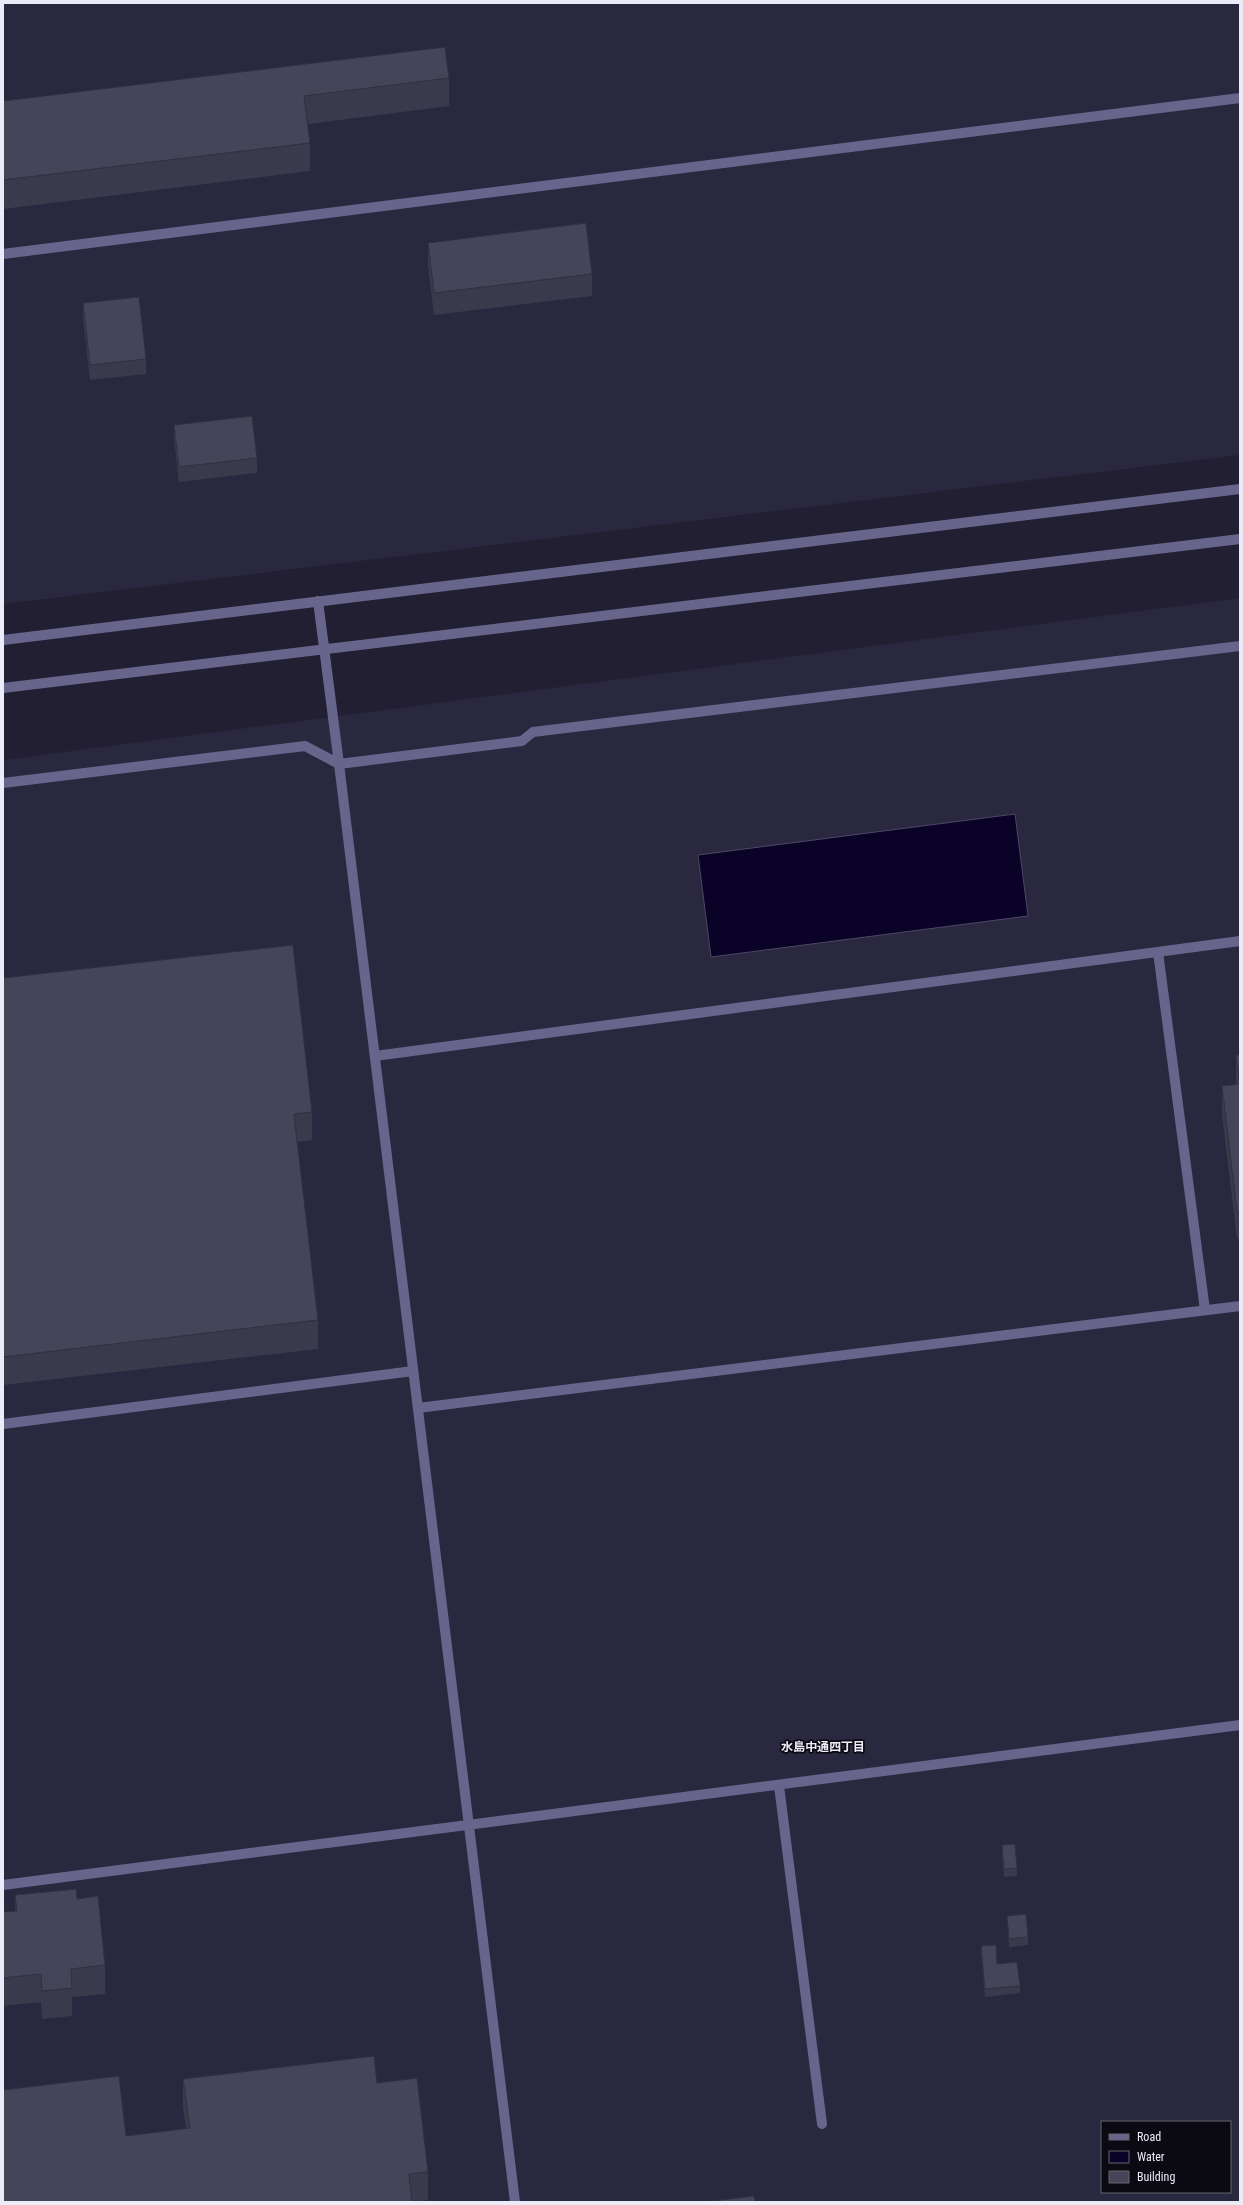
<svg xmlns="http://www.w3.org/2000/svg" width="1243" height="2205" viewBox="0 0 1243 2205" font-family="'Roboto Condensed','Noto Sans JP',sans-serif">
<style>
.built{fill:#29283f;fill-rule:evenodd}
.water{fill:#0a0227;stroke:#4e4866}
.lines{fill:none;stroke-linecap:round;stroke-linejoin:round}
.minor{stroke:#68658c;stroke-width:10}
.wall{fill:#3b3a4c}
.building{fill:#454458;stroke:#30303e}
.labels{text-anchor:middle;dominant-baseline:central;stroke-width:3.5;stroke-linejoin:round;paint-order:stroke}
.neighbourhood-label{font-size:12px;font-weight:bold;fill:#ececf9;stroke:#0b0a12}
</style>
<rect width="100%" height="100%" fill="#211f31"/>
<!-- built -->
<path class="built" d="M3,3H1240V455L3,604Z
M1240,598V2202H3V760ZM1102,2122H1230V2192H1102Z"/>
<!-- water -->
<path class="water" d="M1015,814L1028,916L711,957L698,855Z"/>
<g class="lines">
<!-- minor -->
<path class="minor" d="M3,254L1240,98
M318,601L339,764
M3,640L1240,489
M3,688L1240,539
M3,783L305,746L339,764
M1158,952L1205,1310
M375,1056L1240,941
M418,1408L1240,1306
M3,1424L413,1371
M779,1786L822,2124
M3,1885L1240,1725
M515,2202L339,764L522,741L533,732L1240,646"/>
</g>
<!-- wall -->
<path class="wall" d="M449,78V106L308,124L310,143V171L3,209V101Z
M428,243L592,274V296L434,315L428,265Z
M83,303L146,359V374L90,380L83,318Z
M174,425L257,458V473L179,482L174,440Z
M3,978L312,1112V1140L297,1142L318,1320V1349L3,1385Z
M1236,1055H1240V1239H1237L1222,1115V1086L1236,1085Z
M1002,1845L1017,1868V1876L1004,1877L1002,1853Z
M15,1895L77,1899L105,1965V1994L72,1997V2016L42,2019L41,2002L3,2006V1912L15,1911Z
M1007,1916L1028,1937V1945L1009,1947Z
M981,1946L997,1964L1020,1986V1993L985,1997L981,1954Z
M183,2079L377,2083L428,2172V2200L412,2202L126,2136L186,2129L183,2107Z"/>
<!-- building -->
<path class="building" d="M445,47L449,78L304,96L310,143L3,180V101Z
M586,223L592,274L434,293L428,243Z
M139,297L146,359L90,365L83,303Z
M252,416L257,458L179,467L174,425Z
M293,945L312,1112L294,1114L318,1320L3,1357V978Z
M1236,1055H1240V1211H1237L1222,1086L1240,1084Z
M1015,1844L1017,1868L1004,1869L1002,1845Z
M76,1889L77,1899L98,1896L105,1965L71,1969L72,1988L42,1991L41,1974L3,1978V1912L17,1911L15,1895Z
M1026,1914L1028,1937L1009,1939L1007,1916Z
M996,1945L997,1964L1017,1962L1020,1986L985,1989L981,1946Z
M374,2056L377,2083L417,2078L428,2172L409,2174L412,2202H3V2090L119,2076L126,2136L190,2128L183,2079Z
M754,2196L755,2202H704Z"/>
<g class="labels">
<!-- neighbourhood labels -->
<g class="neighbourhood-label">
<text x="823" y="1747">水島中通四丁目</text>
</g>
</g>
<!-- border -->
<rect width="1243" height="2205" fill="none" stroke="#ececf9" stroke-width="8"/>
<!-- legend -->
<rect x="1101" y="2121" width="130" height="72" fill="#0b0a12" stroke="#65646e"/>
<rect x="1109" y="2134" width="20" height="6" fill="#68658c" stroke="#65646e"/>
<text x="1137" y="2141" font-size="12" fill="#ececf9">Road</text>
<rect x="1109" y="2151" width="20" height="12" fill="#0a0227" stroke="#65646e"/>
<text x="1137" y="2161" font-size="12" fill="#ececf9">Water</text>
<rect x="1109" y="2171" width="20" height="12" fill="#454458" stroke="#65646e"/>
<text x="1137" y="2181" font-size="12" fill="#ececf9">Building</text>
</svg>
